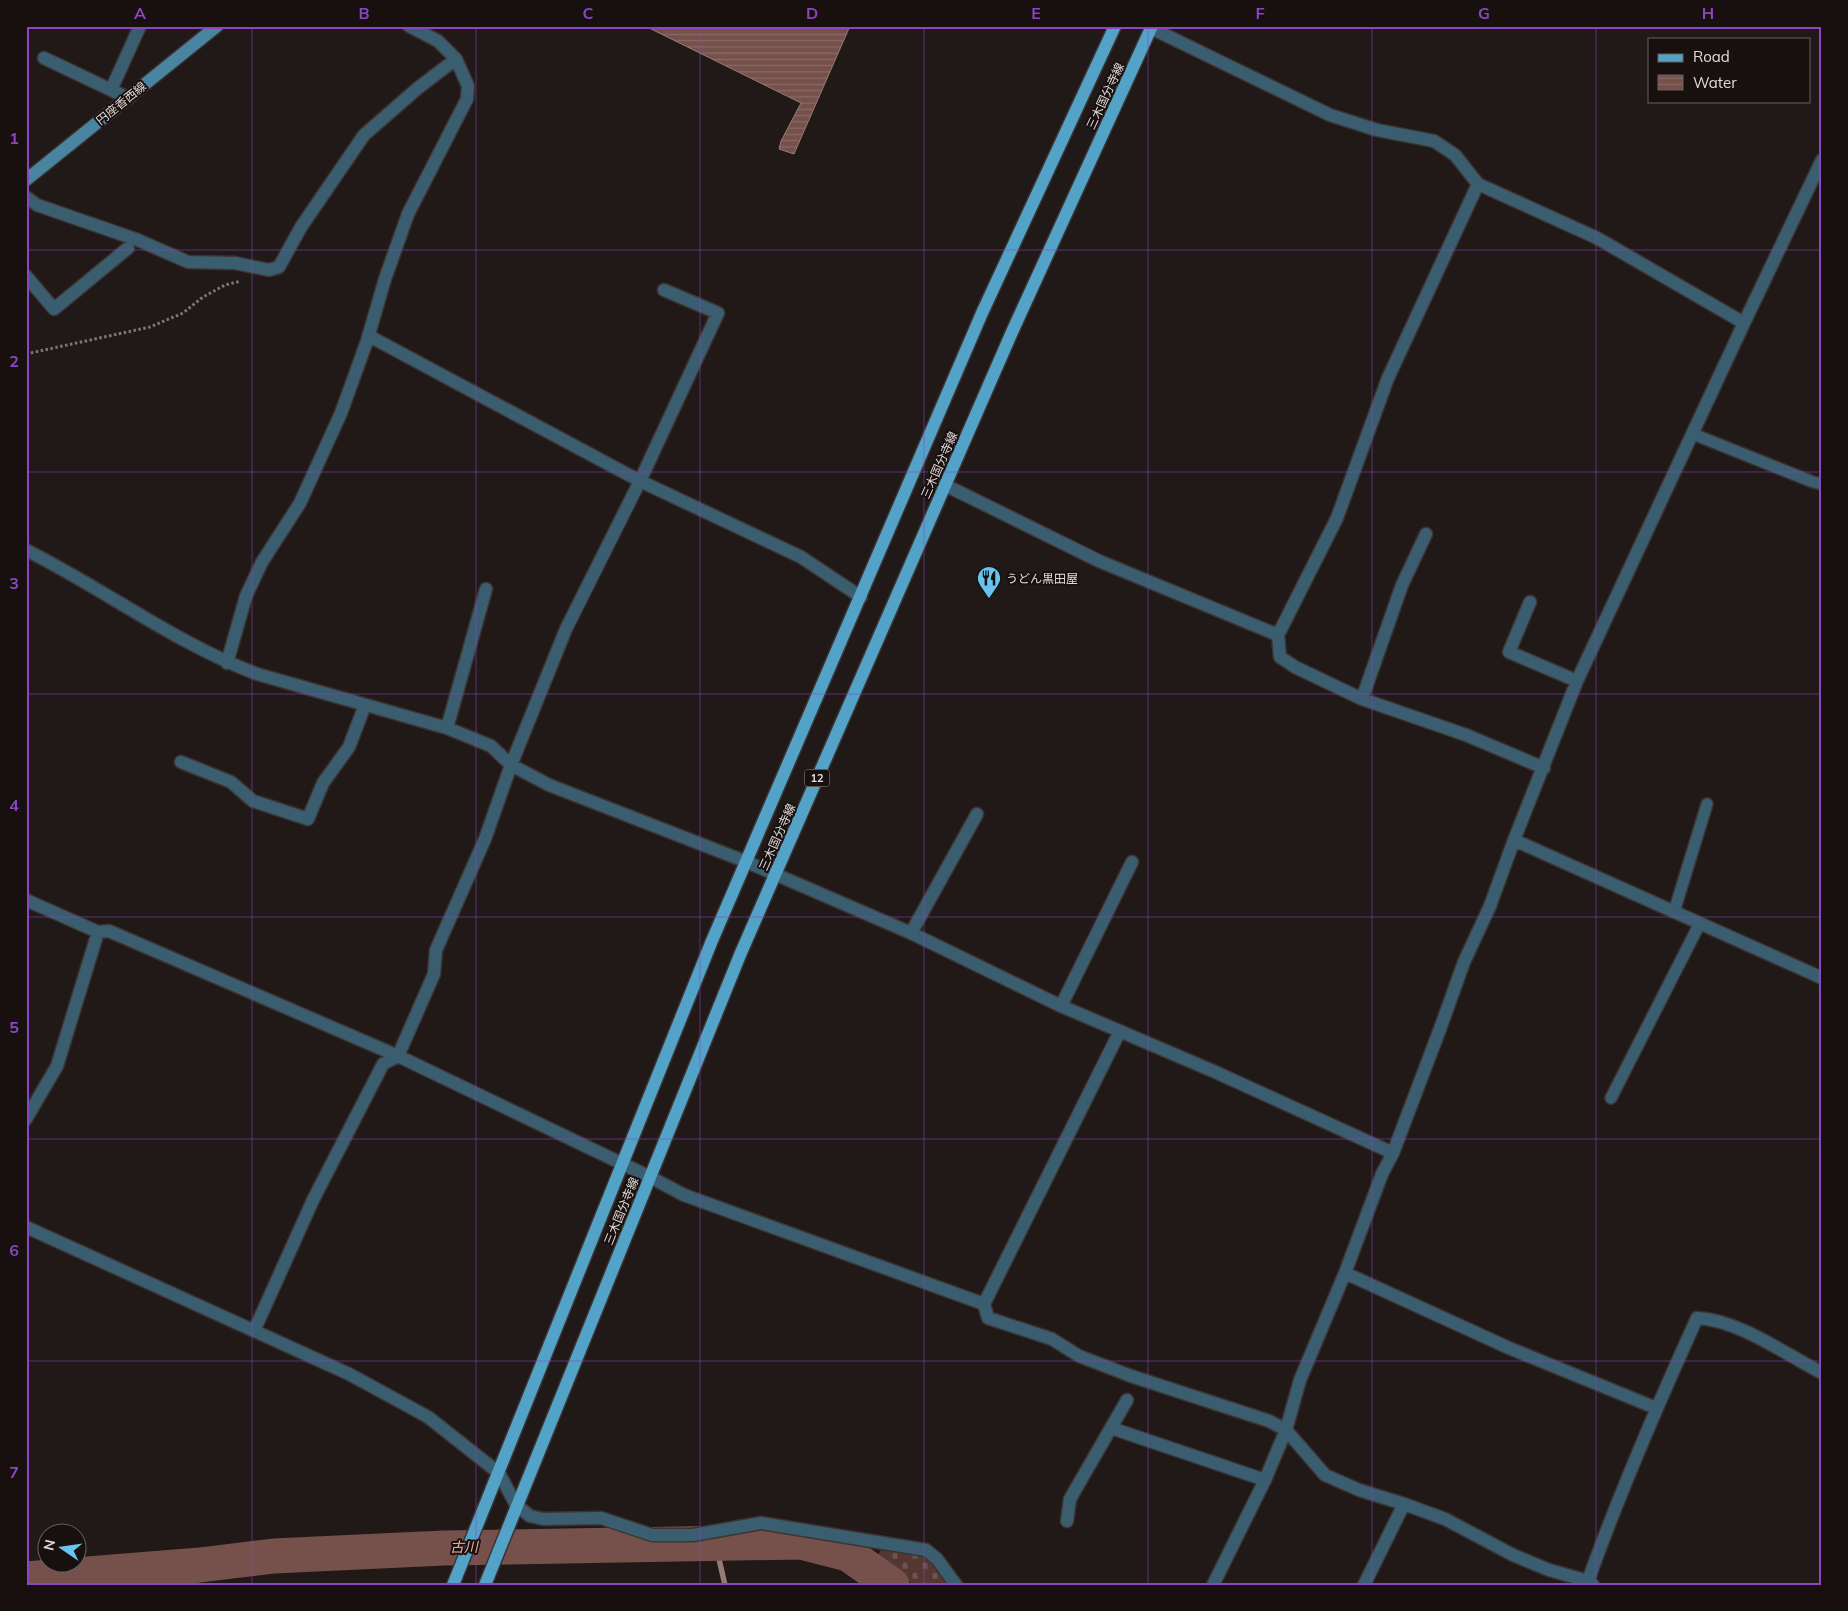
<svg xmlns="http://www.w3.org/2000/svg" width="1848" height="1611" viewBox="0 0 1848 1611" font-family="Mulish,'Noto Sans JP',sans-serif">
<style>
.cemetery{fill:url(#cemetery-stones)}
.water{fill:url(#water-rules);stroke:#967a76}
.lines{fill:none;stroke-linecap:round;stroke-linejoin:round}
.stream{stroke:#967a76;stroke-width:5.5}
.river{stroke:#76514b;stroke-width:35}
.lane-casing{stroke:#3c3433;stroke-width:14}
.street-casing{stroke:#3c3433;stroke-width:15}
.secondary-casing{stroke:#3c3433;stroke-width:15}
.primary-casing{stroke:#3c3433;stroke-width:15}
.path{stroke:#7d7675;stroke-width:3;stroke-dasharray:2.5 2.5;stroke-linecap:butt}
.lane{stroke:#3a5e70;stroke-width:11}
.street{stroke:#3a5e70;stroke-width:12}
.secondary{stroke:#4984a1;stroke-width:12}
.primary{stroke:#53a2c7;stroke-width:12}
.grid{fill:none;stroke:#8a46c3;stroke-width:1;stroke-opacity:0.55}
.labels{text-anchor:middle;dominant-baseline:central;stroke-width:4;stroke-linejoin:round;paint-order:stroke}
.shield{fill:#18100f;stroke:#a49d9c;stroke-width:1}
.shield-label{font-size:11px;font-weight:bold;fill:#e0dad9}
.street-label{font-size:12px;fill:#e0dad9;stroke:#18100f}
.poi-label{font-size:12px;fill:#e0dad9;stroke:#18100f;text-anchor:start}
.water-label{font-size:14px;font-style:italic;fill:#f2aea4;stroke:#18100f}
.neatline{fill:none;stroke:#8a46c3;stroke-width:2}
.grid-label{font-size:16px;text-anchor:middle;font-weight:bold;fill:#8a46c3}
</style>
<defs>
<pattern id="cemetery-stones" width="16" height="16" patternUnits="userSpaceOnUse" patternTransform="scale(1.25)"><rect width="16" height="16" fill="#543733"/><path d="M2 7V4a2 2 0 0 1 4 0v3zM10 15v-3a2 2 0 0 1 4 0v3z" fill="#6c5350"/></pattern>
<pattern id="water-rules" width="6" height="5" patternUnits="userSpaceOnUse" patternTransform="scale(1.25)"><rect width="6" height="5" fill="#76514b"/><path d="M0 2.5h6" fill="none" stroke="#896964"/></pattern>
</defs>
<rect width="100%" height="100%" fill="#211918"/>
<!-- cemetery -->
<path class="cemetery" d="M883,1547L922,1556L936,1564L950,1585H914L876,1558Z"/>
<!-- water -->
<path class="water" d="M645,26H850L794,154L779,149L781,141L801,103Z"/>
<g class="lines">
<!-- stream -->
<path class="stream" d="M715,1542L725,1585"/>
<!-- river -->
<path class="river" d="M26,1579L200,1565L274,1556L444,1548L801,1542L848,1554L892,1585"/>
<!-- lane casing -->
<g class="lane-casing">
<path id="lane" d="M1693,434L1813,482L1822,484
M1674,912L1707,804
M1611,1098L1700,923"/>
</g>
<!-- street casing -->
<g class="street-casing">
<path id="street" d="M1151,28L1330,115L1377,130L1434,141L1455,155L1478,184L1388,378L1337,518L1278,635L1280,657L1295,667L1362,699L1466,735L1544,768
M44,58L128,98
M111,90L140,26
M1478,184L1597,238L1744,323
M26,197L37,205L138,240L188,262L235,263L269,270L279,267L301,227L364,135L418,88L456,59
M26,276L54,309L128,248
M369,336L640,481L801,557L861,597
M945,485L1099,561L1278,635
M26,550C104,589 175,643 257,674L447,728L491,746L511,765L549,785L747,862L911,933L1061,1006L1213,1071L1393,1153
M1530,602L1509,652L1577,681
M227,663L246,596L262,562L300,503L341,413L367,341L385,279L408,214L467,99L468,86L456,59L438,41L409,26
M1362,699L1402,585L1426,534
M447,728L486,589
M181,762L231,782L253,801L308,819L323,783L349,747L365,705
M1514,840L1822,978
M26,900L98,932L109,931L398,1056L650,1177L684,1195L984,1304L1120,1031
M911,933L977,814
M1061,1006L1132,862
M26,1119L57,1066L98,932
M26,1227L349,1374L428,1417L499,1473L516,1505L530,1516L543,1519L601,1518L652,1535H693L761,1523L926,1550L937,1559L956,1585
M1345,1273L1509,1348L1656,1408
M984,1304L988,1318L1052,1339L1079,1356L1131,1376L1269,1421L1286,1430L1325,1475L1359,1490L1404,1504L1445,1519L1513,1555L1549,1570L1588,1581L1593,1585
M254,1331L313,1200L383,1064L398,1056L434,974L436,950L485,839L511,765L566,629L640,481L718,313L664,290
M1111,1428L1265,1480
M1067,1521L1070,1499L1127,1400
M1588,1581C1620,1491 1658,1404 1697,1318C1739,1320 1785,1354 1822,1373
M1213,1585L1265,1480L1286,1430L1300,1380L1345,1273L1382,1174L1393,1153L1440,1029L1464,962L1490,906L1514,840L1577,681L1744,323L1822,160
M1364,1585L1404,1504"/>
</g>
<!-- secondary casing -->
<g class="secondary-casing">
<path id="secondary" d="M26,180L217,26"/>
</g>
<!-- primary casing -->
<g class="primary-casing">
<path id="primary" d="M453,1585L711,943L982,313L1115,26
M485,1585L740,955L1012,332L1152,26"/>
</g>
<!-- path -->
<path class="path" d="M26,354L150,327L183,313L203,297L225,285L241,281"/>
<!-- lane -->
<use href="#lane" class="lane"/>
<!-- street -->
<use href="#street" class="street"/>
<!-- secondary -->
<use href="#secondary" class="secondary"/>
<!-- primary -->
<use href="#primary" class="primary"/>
</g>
<!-- grid -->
<path class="grid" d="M252,26V1585M476,26V1585M700,26V1585M924,26V1585M1148,26V1585M1372,26V1585M1596,26V1585M26,250H1822M26,472H1822M26,694H1822M26,917H1822M26,1139H1822M26,1361H1822"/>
<!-- icons -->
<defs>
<g id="restaurant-pin" transform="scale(1.25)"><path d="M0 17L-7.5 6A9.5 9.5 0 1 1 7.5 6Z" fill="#67c4ef" stroke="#18100f"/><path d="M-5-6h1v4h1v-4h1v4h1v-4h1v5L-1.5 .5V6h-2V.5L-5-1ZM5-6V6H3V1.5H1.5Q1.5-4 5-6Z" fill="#111"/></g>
</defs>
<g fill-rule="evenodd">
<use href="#restaurant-pin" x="989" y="578"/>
</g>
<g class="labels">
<!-- shield labels -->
<rect class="shield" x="804.5" y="769.5" width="25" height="17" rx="4"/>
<g class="shield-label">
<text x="817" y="778">12</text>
</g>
<!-- street labels -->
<g class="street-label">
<text transform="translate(1105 96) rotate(-65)">三木国分寺線</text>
<text transform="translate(121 103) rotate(-39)">円座香西線</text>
<text transform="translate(939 465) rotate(-66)">三木国分寺線</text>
<text transform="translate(777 837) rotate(-66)">三木国分寺線</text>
<text transform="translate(621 1211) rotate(-68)">三木国分寺線</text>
</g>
<!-- poi labels -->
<g class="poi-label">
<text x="1006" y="578">うどん黒田屋</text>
</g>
<!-- water labels -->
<g class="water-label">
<text transform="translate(464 1547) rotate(-1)">古川</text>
</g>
</g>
<!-- border -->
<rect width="1848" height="1611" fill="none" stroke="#18100f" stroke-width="55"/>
<!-- legend -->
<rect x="1648" y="38" width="162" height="65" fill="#18100f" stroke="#686160"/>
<rect x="1658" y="54" width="25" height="8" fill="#53a2c7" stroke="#686160"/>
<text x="1693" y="62" font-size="15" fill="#e0dad9">Road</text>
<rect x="1658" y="75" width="25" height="15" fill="url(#water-rules)" stroke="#686160"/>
<text x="1693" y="88" font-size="15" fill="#e0dad9">Water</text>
<!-- north arrow -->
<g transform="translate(62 1548) rotate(283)"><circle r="24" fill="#18100f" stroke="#686160"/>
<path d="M0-4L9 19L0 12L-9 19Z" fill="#67c4ef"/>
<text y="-8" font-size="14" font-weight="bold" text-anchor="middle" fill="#e0dad9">N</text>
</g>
<rect x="28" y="28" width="1792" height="1556" class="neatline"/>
<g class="grid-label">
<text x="140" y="19">A</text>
<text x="364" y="19">B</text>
<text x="588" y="19">C</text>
<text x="812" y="19">D</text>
<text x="1036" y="19">E</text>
<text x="1260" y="19">F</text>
<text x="1484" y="19">G</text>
<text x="1708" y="19">H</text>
<text x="14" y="144">1</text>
<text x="14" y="367">2</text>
<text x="14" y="589">3</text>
<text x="14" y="811">4</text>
<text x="14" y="1033">5</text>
<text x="14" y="1256">6</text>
<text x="14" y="1478">7</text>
</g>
</svg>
